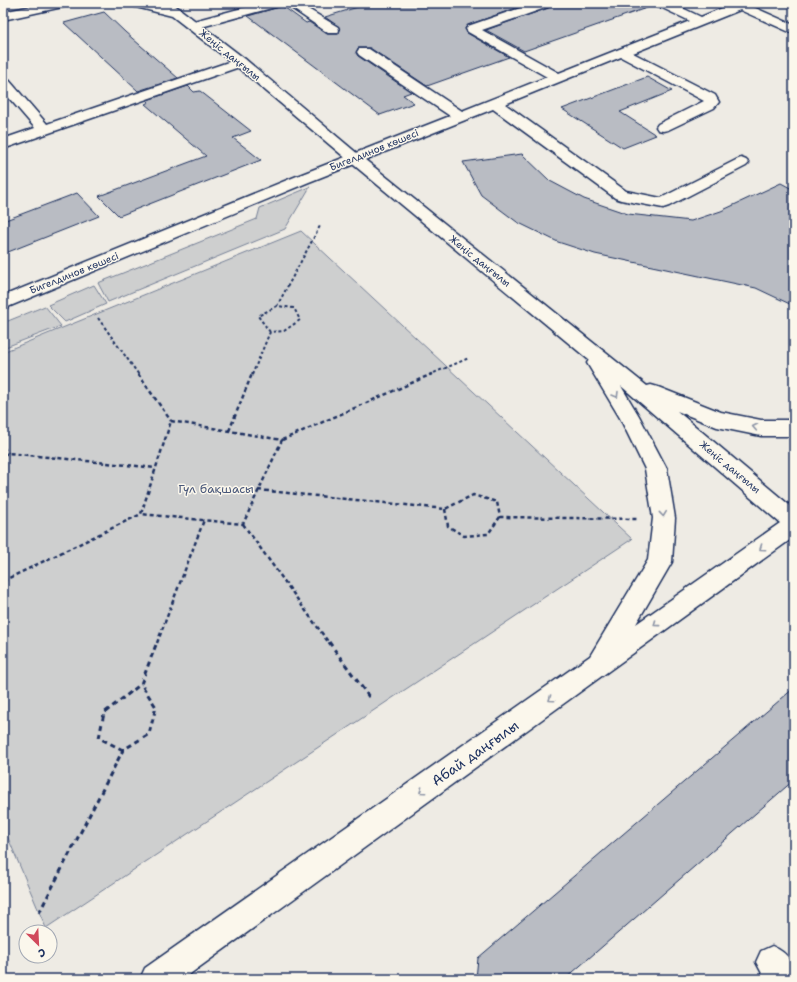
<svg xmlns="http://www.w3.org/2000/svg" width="797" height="982" viewBox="0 0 797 982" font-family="'Shantell Sans',sans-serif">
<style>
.green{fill:#cecfcf;stroke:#747f96}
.building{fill:#b9bcc3;stroke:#1b2f5e}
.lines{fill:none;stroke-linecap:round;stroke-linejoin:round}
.minor-casing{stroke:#1b2f5e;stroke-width:3}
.major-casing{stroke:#1b2f5e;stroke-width:3}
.path-far2{stroke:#1b2f5e;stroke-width:2;stroke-dasharray:3 2.5;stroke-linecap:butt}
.path-far1{stroke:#1b2f5e;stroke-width:2.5;stroke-dasharray:4 3;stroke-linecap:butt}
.path{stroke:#1b2f5e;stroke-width:3;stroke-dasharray:5 4;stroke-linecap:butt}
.minor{fill:#fbf7ec;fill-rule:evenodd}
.major{fill:#fbf7ec;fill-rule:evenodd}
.oneway{stroke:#8b93a5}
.labels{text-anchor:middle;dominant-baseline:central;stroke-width:3;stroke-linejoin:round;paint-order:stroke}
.far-street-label{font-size:10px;fill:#1b2f5e;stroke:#fbf7ec}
.park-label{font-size:12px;fill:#48577a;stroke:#fbf7ec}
.near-street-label{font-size:14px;fill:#1b2f5e;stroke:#fbf7ec}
</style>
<rect width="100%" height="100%" fill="#eeebe4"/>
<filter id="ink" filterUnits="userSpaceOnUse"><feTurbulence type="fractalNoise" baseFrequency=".025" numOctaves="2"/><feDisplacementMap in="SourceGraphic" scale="8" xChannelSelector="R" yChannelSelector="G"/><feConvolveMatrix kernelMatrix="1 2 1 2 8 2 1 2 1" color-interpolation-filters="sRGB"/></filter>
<g filter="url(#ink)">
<!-- green -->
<path class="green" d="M310,187L285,229L108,302L98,283L257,219L260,208Z
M301,231L632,539L46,928L3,826V352Z
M94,285L106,304L65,322L48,305Z
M45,306L61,326L3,348V323Z"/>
<!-- building -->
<path class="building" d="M371,3H530L468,25L465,28L467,33L509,57L427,86L370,48H358L356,53L358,56L411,92L403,95L414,103L380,115L248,16L279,7L281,5L306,23L309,22L327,34H338L340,30L339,27L325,17Z
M551,3H651L652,6L524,51L486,30L548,8Z
M104,12L125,32L178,78L138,91L64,23Z
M647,77L672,91L620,112L656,135L623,148L562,109Z
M188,86L194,92L200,91L251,131L233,138L261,160L119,216L99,196L206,156L145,104L149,102L147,100Z
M522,154L550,181L584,199L628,214L691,221L721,211L781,183L794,190V306L756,288L595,254L558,242L517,222L481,195L463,162Z
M77,193L99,216L3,254V221Z
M794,688V780L565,979H476L478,958Z"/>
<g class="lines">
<!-- minor casing -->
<g class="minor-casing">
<path id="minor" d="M261,3H281L279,6L194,29L190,28L188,25L190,22Z
M284,3H298L338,27L339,30L338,33H328Z
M535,3L550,4L548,7L482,30L559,73L690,21L658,6L656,3H672L701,17L734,3H753L751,6L794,25V34L740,10L633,53L715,95L719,102L714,108L668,130L663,131L658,130L656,127L658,124L704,101L621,57L505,104L626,191L661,198L736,160L741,158L746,160L749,163L746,166L669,206L663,208L621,200L615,198L493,109L309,182L3,309V296L297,176L450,116L359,55L357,52L359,49H369L462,111L547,77L468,32L466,29L468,26Z
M240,58L245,59L247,62L245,65L3,149V139L35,128L3,91V78L8,79L47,124Z
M772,946C788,953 794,962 794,979H765L756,962L761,951Z"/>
</g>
<!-- major casing -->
<g class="major-casing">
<path id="major" d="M46,3H69L67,6L3,20V12Z
M130,3H151L159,5L158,3H172L245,59L359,155L647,386L651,385L658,387L721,412L761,420H794V436H761L717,427L677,411L794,509V537L183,979H140L145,968L590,656L648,560L653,518L645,469L620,418L587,363L589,360L349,161L235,65L172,16L132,6ZM621,386L780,523L636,624L672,562L675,518L667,469L639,416Z"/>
</g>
<!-- path-far2 -->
<path class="path-far2" d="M98,318L139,375
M270,332L258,316L277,306
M252,375L270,332L284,331L300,320L294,308L277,306L320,226
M429,375L469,358"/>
<!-- path-far1 -->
<path class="path-far1" d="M138,374L171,421
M171,421L282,440L243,524L141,514Z
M229,431L252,374
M282,440L432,374
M3,447L8,453
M3,455L8,453L156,468
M258,490L445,509L473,495L497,502L500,517L637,519
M445,509L448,526L464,536L488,534L500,517
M243,524L329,643
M3,581L141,514
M157,643L204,520"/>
<!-- path -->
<path class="path" d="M329,642L369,697
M123,750L99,738L104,713L141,684
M39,913L123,750L149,734L156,707L141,684L157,642"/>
<!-- minor -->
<use href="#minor" class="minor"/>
<!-- major -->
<use href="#major" class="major"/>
</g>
<!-- one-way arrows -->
<defs><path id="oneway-chevron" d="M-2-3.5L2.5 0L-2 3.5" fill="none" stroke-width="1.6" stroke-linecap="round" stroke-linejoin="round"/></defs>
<g class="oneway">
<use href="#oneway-chevron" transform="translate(616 395) rotate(59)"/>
<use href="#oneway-chevron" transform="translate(755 427) rotate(-169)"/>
<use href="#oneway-chevron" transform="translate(663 514) rotate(84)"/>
<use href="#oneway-chevron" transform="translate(762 548) rotate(145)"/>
<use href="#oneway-chevron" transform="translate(656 624) rotate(144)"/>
<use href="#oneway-chevron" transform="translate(551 699) rotate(145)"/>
<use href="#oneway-chevron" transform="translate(422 791) rotate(145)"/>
</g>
</g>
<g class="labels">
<!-- far-street labels -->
<g class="far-street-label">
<text transform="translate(230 55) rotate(39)">Жеңіс даңғылы</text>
<text transform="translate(374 150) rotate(-22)">Бигелдинов көшесі</text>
<text transform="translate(480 261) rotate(39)">Жеңіс даңғылы</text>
<text transform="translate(74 273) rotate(-22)">Бигелдинов көшесі</text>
<text transform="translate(730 467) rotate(40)">Жеңіс даңғылы</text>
</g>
<!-- park labels -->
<g class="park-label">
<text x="216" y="489">Гүл бақшасы</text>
</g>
<!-- near-street labels -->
<g class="near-street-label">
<text transform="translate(475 753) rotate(-35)">Абай даңғылы</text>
</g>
</g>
<!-- margin -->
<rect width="797" height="982" fill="none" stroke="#fbf7ec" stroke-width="16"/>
<rect x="8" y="8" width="781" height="966" fill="none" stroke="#1b2f5e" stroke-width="1.5" filter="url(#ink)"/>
<!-- north arrow -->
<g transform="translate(38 944) rotate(156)"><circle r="19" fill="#fbf7ec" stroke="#a1a7b3"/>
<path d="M0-3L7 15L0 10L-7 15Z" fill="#d1495b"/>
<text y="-6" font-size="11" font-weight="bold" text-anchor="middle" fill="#1b2f5e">С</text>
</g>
</svg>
